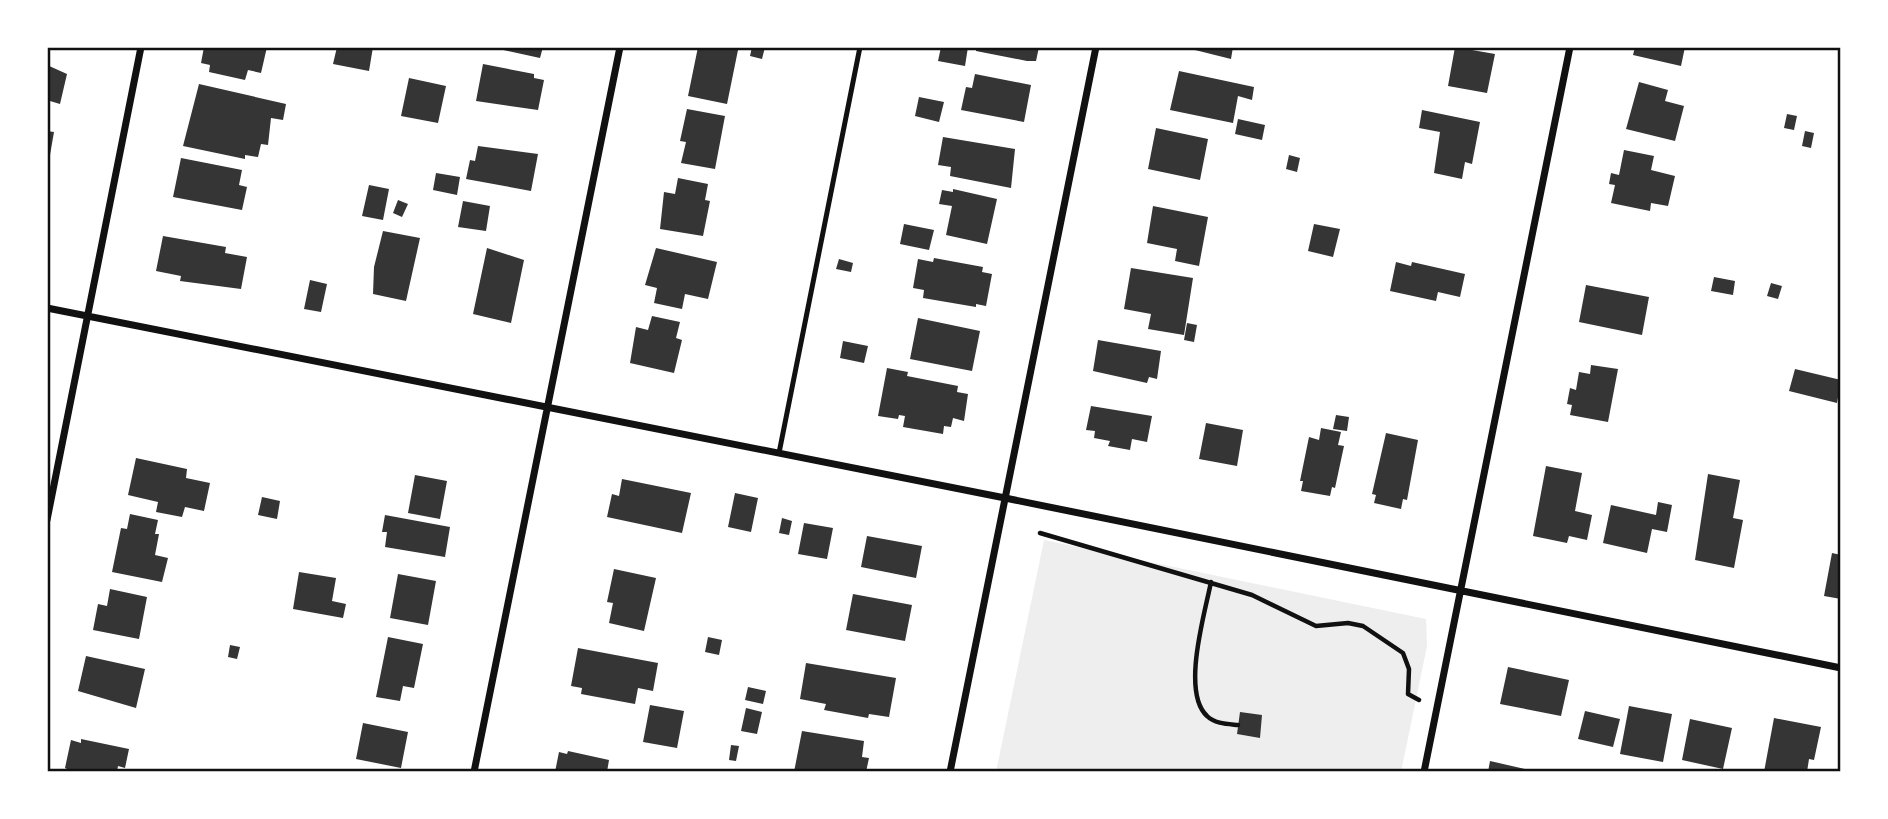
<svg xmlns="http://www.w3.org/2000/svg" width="1888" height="819" viewBox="0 0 1888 819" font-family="'PT Sans',sans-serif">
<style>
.green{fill:#eee}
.building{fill:#353535}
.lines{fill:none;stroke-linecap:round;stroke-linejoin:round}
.path{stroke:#111;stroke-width:4.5}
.service{stroke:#111;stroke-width:5}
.minor{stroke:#111;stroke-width:7}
.neatline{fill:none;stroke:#111;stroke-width:2.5}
</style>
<rect width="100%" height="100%" fill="#fff"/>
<!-- green -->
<path class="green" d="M1044,540L1426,619L1427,646L1401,772H996Z"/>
<!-- building -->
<path class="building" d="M204,47H267L261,73L248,70L245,80L209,72L210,65L201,63Z
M337,47H373L369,71L333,64Z
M490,47H543L540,58Z
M698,47L738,50L727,104L688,96Z
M752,47H765L762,59L750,56Z
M941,47H968L965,66L938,61Z
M976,47H1039L1036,61H1027L976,51Z
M1183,47H1233L1231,59Z
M1455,47L1495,54L1487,93L1448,86Z
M1635,47H1685L1681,66L1633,55Z
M483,64L534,74V78L544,80L538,110L476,101Z
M47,65L67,74L60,104L50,101L49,108Z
M1179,71L1254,87L1252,100L1238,96L1233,123L1170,110Z
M975,74L1031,85L1024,122L961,110L966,87L972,88Z
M409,78L446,86L438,123L401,116Z
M1639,82L1668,90L1665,101L1684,106L1675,141L1626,129Z
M199,84L286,104L283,120L271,118L268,145L261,144L258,157L245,155V159L183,146Z
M919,97L944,102L939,122L915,116Z
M687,109L725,116L715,169L681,163L686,142L680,141Z
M1422,110L1480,122L1472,164L1465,162L1462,179L1434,173L1440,132L1419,128Z
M1787,114L1797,116L1794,130L1784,128Z
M1238,119L1265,125L1262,140L1235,134Z
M1156,128L1208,139L1200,180L1148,169Z
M47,131L54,132L50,155L47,154Z
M1805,131L1814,133L1811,148L1802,146Z
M943,137L1015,149L1011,188L950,176L951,167L938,165Z
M478,146L538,154L531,191L466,179L470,160L475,161Z
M1624,150L1654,156L1651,170L1675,176L1668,206L1651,203L1650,211L1611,203L1615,185L1609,184L1611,173L1619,175Z
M1289,155L1300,158L1297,172L1286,169Z
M181,158L242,170L239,185L247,187L242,210L173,197Z
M436,173L460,177L457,195L433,190Z
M678,178L708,184L705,200L710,201L703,236L660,229L664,192L675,194Z
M369,185L389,189L383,220L362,216Z
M953,189L997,199L987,244L946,235L952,206L939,204L942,190L953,192Z
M398,200L408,204L402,217L393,213Z
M463,201L490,206L486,231L458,227Z
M1153,206L1208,217L1199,266L1175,261L1177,249L1147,243Z
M904,224L934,230L929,250L900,244Z
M1314,224L1340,229L1333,257L1308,251Z
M383,231L420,238L406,301L373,294L374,267Z
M163,236L226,247L225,253L247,257L241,289L180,281L181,276L156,271Z
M487,248L524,260L511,323L473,314Z
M656,248L717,262L708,299L685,294L682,309L654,303L657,288L645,285Z
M934,258L983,267L982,272L992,274L986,306L976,304V307L923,298L924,290L913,288L918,259L933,262Z
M839,259L853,263L851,272L836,269Z
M1396,262L1411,266L1412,262L1465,274L1460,297L1438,292L1436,301L1390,291Z
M1131,268L1193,278L1184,335L1148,329L1151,314L1124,309Z
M1714,277L1735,281L1733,295L1711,291Z
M310,280L327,284L321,312L304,309Z
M1771,283L1782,286L1778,299L1767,296Z
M1586,285L1649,297L1642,335L1579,322Z
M652,316L680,322L676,338L682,340L674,373L630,363L636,327L648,330Z
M918,318L980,331L972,371L910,359Z
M1187,323L1197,325L1194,342L1184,340Z
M1098,340L1161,351L1157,379L1149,377L1147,383L1093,371Z
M843,341L868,346L864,363L840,358Z
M1591,365L1618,369L1608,422L1570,415L1572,405L1567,404L1570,388L1576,390L1579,372L1590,374Z
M887,368L908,372L907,376L958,386L957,392L968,394L964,421L953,418L951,427L944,426L943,434L903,427L905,416L899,415L898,419L878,416Z
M1795,369L1841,380L1837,403L1789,391Z
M1091,406L1152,416L1147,442L1132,439L1130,450L1108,446L1110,441L1094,438L1095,431L1086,430Z
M1336,415L1349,417L1347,431L1333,429Z
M1206,423L1243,430L1237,466L1199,459Z
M1321,428L1341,432L1338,445L1344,446L1335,488L1332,487L1330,496L1301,491L1303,481H1300L1309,437L1319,440Z
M1386,433L1418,440L1407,500L1403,499L1401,509L1374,503L1376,495L1372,494Z
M136,458L187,469L186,478L210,483L204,511L185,507L182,517L156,512L158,502L128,495Z
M1546,466L1582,473L1575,511L1592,515L1587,540L1569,536L1567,543L1533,536Z
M1708,474L1740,480L1733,518L1743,520L1734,568L1695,560Z
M415,475L447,481L440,519L408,513Z
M622,479L691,493L682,533L607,517L612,494L619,496Z
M735,493L758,498L751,532L728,527Z
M262,497L280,501L277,519L258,515Z
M1658,502L1672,505L1667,532L1652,529L1647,553L1603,543L1611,505L1656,515Z
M130,514L158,520L155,534H159L155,555L168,558L162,582L112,572L121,528L127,529Z
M385,515L450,527L445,557L385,547L387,532H382Z
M782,518L792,521L789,535L779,533Z
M804,523L833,528L827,559L798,554Z
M867,536L922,546L916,578L861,567Z
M1832,553L1841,555V599L1824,596Z
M614,569L656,578L644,631L609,623L613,603L607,602Z
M299,572L336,578L332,601L346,604L343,618L293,609Z
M398,574L436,581L428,625L390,618Z
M110,589L147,597L139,639L93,630L98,604L107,606Z
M853,594L912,605L905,641L846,630Z
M388,637L423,644L414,688L403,686L400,701L376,697Z
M708,637L722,640L719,655L705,652Z
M230,645L240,647L237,659L228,657Z
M578,648L658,663L653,691L638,688L635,704L581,694L582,688L571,686Z
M86,656L145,669L136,708L78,691Z
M806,663L896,678L889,717L869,714L868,718L824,710L826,704L800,699Z
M1508,667L1569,680L1561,716L1500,704Z
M748,687L766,691L763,704L745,700Z
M650,705L684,711L677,748L643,742Z
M1629,706L1672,714L1663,762L1620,754Z
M746,708L762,712L757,734L741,731Z
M1585,711L1620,719L1613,747L1578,739Z
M1240,712L1262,715L1260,738L1237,734Z
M1774,718L1821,727L1814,760L1809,759L1807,772H1764Z
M1690,719L1732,728L1723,769L1682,760Z
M363,723L408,732L401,768L356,759Z
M802,731L864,741L862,757L869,758L866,772H794Z
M81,739L129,749L125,768L118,766L117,772H73L65,768L71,740L81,743Z
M731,745L739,746L736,761L729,760Z
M568,751L609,760L607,772H555L559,752L567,754Z
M1490,761L1534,771V772H1488Z"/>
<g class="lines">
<!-- path -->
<path class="path" d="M1040,533L1252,595L1316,626L1348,623L1363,626L1403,653L1409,669L1408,694L1419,700
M1211,582C1205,613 1181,692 1207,716C1215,724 1228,724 1238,725"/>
<!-- service -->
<path class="service" d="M779,453L860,47"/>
<!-- minor -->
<path class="minor" d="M47,308L1005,498L1841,668
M47,520L141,47
M474,772L620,47
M950,772L1096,47
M1424,772L1570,47"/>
</g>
<!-- border -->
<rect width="1888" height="819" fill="none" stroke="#ffffff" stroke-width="98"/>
<rect x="49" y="49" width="1790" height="721" class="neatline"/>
</svg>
